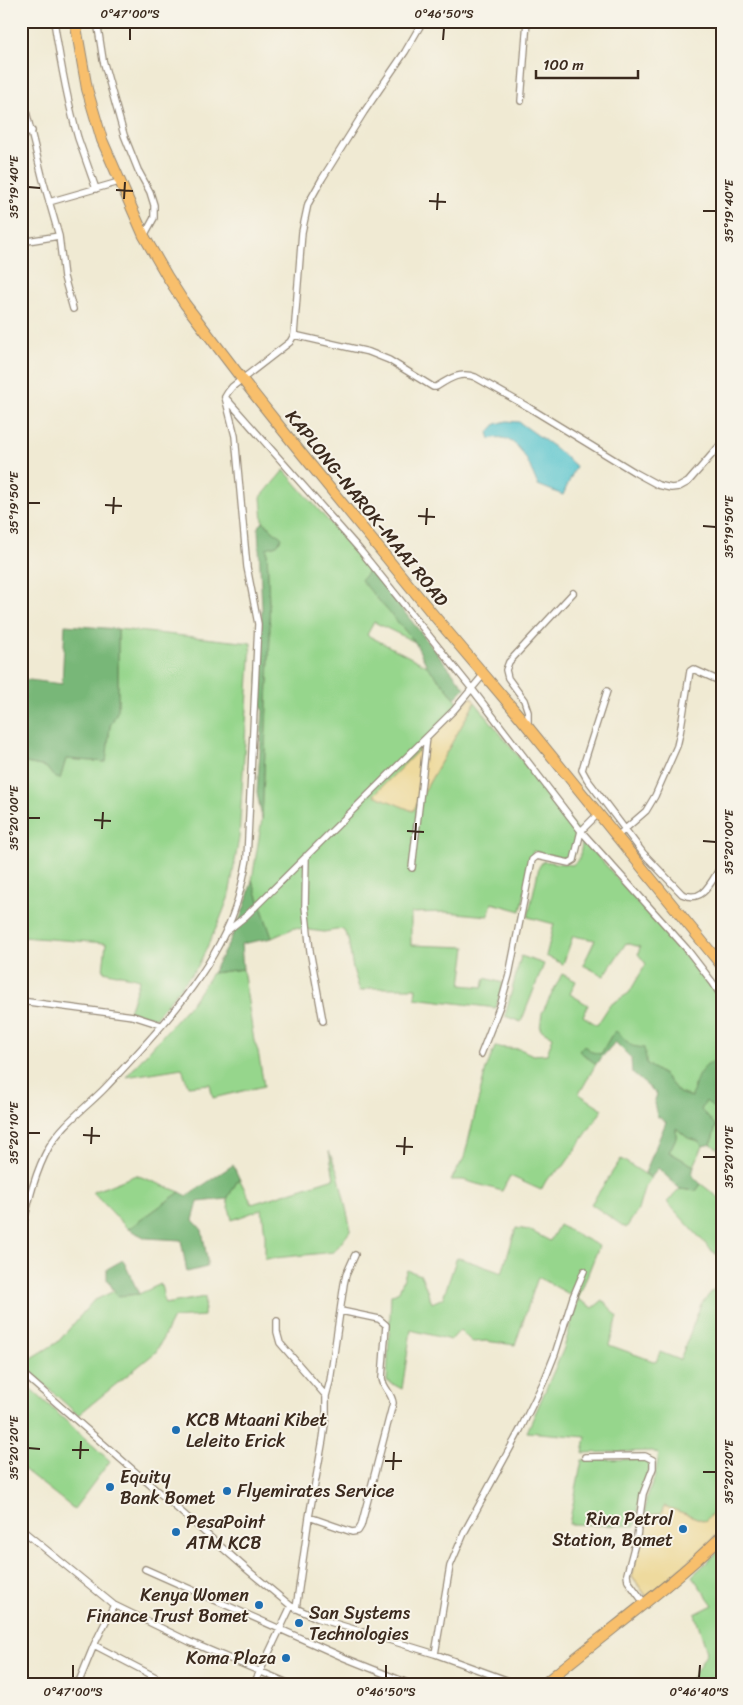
<svg xmlns="http://www.w3.org/2000/svg" width="743" height="1705" viewBox="0 0 743 1705" font-family="Sriracha,sans-serif">
<style>
.green{fill:#96d68c;stroke:#688055}
.forest{fill:#78b778;stroke:#5a704b}
.sand{fill:#eeda9e;stroke:#94825e}
.water{fill:#57c4ce;stroke:#497776}
.lines{fill:none;stroke-linecap:round;stroke-linejoin:round}
.street-casing{stroke:#968a78;stroke-width:8}
.highway-casing{stroke:#968a78;stroke-width:12}
.street{stroke:#fff;stroke-width:5.5}
.highway{stroke:#f8bf6c;stroke-width:10}
.ticks{fill:none;stroke:#3b2a1e;stroke-width:2}
.poi-dot{fill:#1f6fb2;stroke:#f7f3e8;stroke-width:2}
.labels{text-anchor:middle;dominant-baseline:central;stroke-width:4;stroke-linejoin:round;paint-order:stroke}
.street-label{font-size:18px;fill:#3b2a1e;stroke:#f7f3e8}
.poi-label{font-size:18px;fill:#3b2a1e;stroke:#f7f3e8;text-anchor:start}
.neatline{fill:none;stroke:#3b2a1e;stroke-width:2}
.ticks-label{font-size:12px;text-anchor:middle;fill:#3b2a1e}
</style>
<rect width="100%" height="100%" fill="#f7f3e8"/>
<filter id="ink" filterUnits="userSpaceOnUse"><feTurbulence type="fractalNoise" baseFrequency=".02" numOctaves="2"/><feDisplacementMap in="SourceGraphic" scale="10" xChannelSelector="R" yChannelSelector="G"/><feConvolveMatrix kernelMatrix="1 2 1 2 8 2 1 2 1" color-interpolation-filters="sRGB"/></filter>
<filter id="wash" filterUnits="userSpaceOnUse"><feTurbulence type="fractalNoise" baseFrequency=".0096" numOctaves="4" result="noise"/><feDisplacementMap in="SourceGraphic" scale="20" xChannelSelector="R" yChannelSelector="G"/><feGaussianBlur stdDeviation="1.12" result="paint"/><feColorMatrix in="noise" values="0 0 0 0 0 0 0 0 0 0 0 0 0 0 0 0 0 1.4 0 .05"/><feComposite in="paint" operator="in"/></filter>
<g filter="url(#wash)">
<rect width="100%" height="100%" fill="#f0ead3"/>
<!-- green -->
<path class="green" d="M284,470L370,569L362,580L415,642L374,622L367,635L427,666L455,698L460,707L375,795L413,811L475,702L578,831L572,857L568,859L533,851L521,911L492,903L488,916L447,912L411,913V945L466,947L461,985L483,987L485,978L503,983L496,1008L415,998L416,988H371L360,991L353,969L348,939L343,929L324,932L294,928L272,938L252,880L262,819L270,635L267,548L282,538L263,522L261,497Z
M118,629L251,643L239,838L229,896L219,922L198,966L155,1018L129,1011L140,979L103,971L106,943L21,937V762L46,767L54,777L60,779L66,759L106,762L110,726L118,710Z
M583,839L709,983L722,1003L719,1020L722,1025V1066L715,1060L694,1084L693,1097L679,1093L665,1076L647,1064L632,1046L611,1036L601,1054L579,1051L596,1064L579,1094L603,1109L564,1166L547,1179L541,1190L510,1176L502,1191L463,1180H451L464,1158L486,1069L495,1047L520,1049L533,1055L547,1054L553,1037L540,1029L542,1013L562,974L576,981L570,994L588,1005L583,1016L597,1025L610,1005L629,993L646,964L638,954L640,947L626,943L604,976L583,965L595,940L573,936L563,964L546,956L554,924L528,917L539,867L543,861L572,865L579,860Z
M521,956L544,964L521,1022L505,1016Z
M243,969L254,1041L258,1051L264,1086L213,1098L210,1084L188,1086L182,1068L126,1077L193,1001L212,973Z
M706,1101L722,1104V1152L711,1144L716,1126L701,1110Z
M676,1128L688,1138L698,1141L703,1146L694,1166L669,1152L676,1138Z
M329,1151L338,1173L351,1230L334,1252L265,1259V1235L262,1209L232,1220L227,1199L239,1178L252,1204L334,1178Z
M621,1159L651,1178L644,1189L638,1210L626,1228L591,1204Z
M136,1175L180,1192L128,1229L93,1192Z
M701,1184L722,1200V1258L712,1251L667,1202L680,1189L696,1191Z
M559,1225L599,1246L578,1299L593,1308L603,1300L618,1317L609,1345L656,1362L660,1352L680,1360L701,1304L722,1280V1503L705,1521L664,1506L661,1514L645,1515L646,1500L655,1476L659,1454L652,1451L583,1453L586,1437L527,1432L564,1348L578,1299L538,1277L515,1345L486,1341L472,1342L460,1330L451,1340L411,1330L402,1389L387,1381L391,1295L399,1291L407,1270L421,1275L432,1303L443,1298L457,1257L502,1273L516,1228L529,1230L550,1241Z
M161,1284L165,1304L205,1297L204,1316L173,1318L156,1352L78,1415L22,1364L58,1342L93,1301L114,1291L117,1296L139,1294Z
M21,1380L110,1461L74,1509L21,1467Z
M646,1459L649,1462L650,1467L640,1494L635,1526L569,1524L582,1460Z
M722,1548V1684H689L707,1652L695,1614L713,1605L692,1576Z"/>
<!-- forest -->
<path class="forest" d="M263,522L282,538L277,545L267,548L270,635L262,819L257,792L263,711L258,699L262,607L258,527Z
M370,569L465,688L455,698L427,666L415,642L361,580Z
M65,625L118,629V710L110,726L106,762L66,759L60,779L54,777L46,767L21,762V679L62,684Z
M252,880L272,938L241,944L243,969L212,973C230,942 244,916 252,880Z
M616,1031L632,1046L644,1048L647,1064L665,1076L679,1093L692,1097C696,1078 698,1070 715,1060L722,1066L717,1080L722,1088V1104L719,1103L714,1109L706,1101L701,1110L716,1126L711,1144L703,1146L698,1141L688,1138L676,1128V1138L669,1152L694,1166L692,1175L701,1184L696,1191L680,1189L658,1168L651,1178L645,1173L666,1122L657,1116L654,1103L657,1094L632,1073L631,1058L615,1042L596,1064L579,1051L584,1045L592,1052L601,1054L611,1036Z
M233,1165L239,1178L227,1199L198,1202L193,1220L202,1230L207,1259V1267L187,1272L181,1240L146,1238L128,1229L180,1192L187,1196Z
M123,1260L139,1294L117,1296L107,1279V1269Z"/>
<!-- sand -->
<path class="sand" d="M471,697L475,702L413,811L374,795Z
M722,1503V1528L706,1546L647,1597L632,1577L644,1526L645,1515L661,1514L664,1506L705,1521Z"/>
<!-- water -->
<path class="water" d="M507,421L519,422L554,447L576,466L563,495L538,485C530,468 523,442 502,438C499,437 494,438 490,439L488,433L496,424Z"/>
</g>
<g filter="url(#ink)">
<g class="lines">
<!-- street casing -->
<g class="street-casing">
<path id="street" d="M54,21C60,60 67,100 78,138C84,155 90,172 96,189
M97,21L103,60L124,135L138,170L150,192L154,205V218L144,236
M21,91L43,180L59,236L64,277L73,309
M521,101L527,21
M21,133L32,131
M49,202L119,182
M21,242L59,236
M294,335L369,352L389,360L433,387H436C449,379 460,371 475,377L528,407L636,473L658,485L671,488L679,487L688,482L722,443
M225,397L360,550L472,689L581,831L686,948L713,983L722,997
M607,691L584,763L582,770L587,779L643,853L682,894C704,904 711,881 722,865
M528,727V712L524,700L508,678L506,670L509,662L573,593
M616,837L646,811L655,796L677,746L680,733L690,671L693,669L722,682
M306,856L305,906L310,951L323,1021
M412,868L427,737
M226,932L246,916L454,710L484,674
M21,1001L133,1016L161,1025
M481,1054L501,1003L509,975L532,860L537,856L569,863L574,860L581,831L598,814
M21,1234C28,1204 34,1174 49,1147C63,1123 87,1107 106,1087C151,1039 202,986 229,924C238,904 243,881 247,859L258,624L247,567L235,436L225,397L228,392L232,387L290,342L294,335L302,232L308,204L322,179L364,112L405,52L423,21
M277,1321V1332L280,1343L326,1396V1416L323,1439L309,1517L296,1609
M21,1372L250,1572L291,1606L317,1618L435,1654L517,1684
M326,1396L330,1381L344,1284L346,1275L355,1255
M585,1457L645,1456L653,1460V1468L643,1494L637,1536L627,1574L628,1581L645,1604
M309,1517L352,1532L358,1531L361,1526L393,1403C392,1393 383,1388 382,1378L386,1325L379,1319L341,1311
M21,1529L114,1605L190,1642L290,1684
M145,1569L345,1658L410,1684
M94,1645L169,1684
M435,1654L450,1566L465,1531L520,1430L545,1379L555,1354L573,1297L584,1271
M78,1684L94,1645L114,1605
M254,1684L291,1606"/>
</g>
<!-- highway casing -->
<g class="highway-casing">
<path id="highway" d="M75,21L87,89L102,140L144,236L167,276L185,304L242,379L293,443L431,612L515,711L722,966
M544,1684C603,1634 667,1590 722,1536"/>
</g>
<!-- street -->
<use href="#street" class="street"/>
<!-- highway -->
<use href="#highway" class="highway"/>
</g>
</g>
<!-- ticks -->
<path class="ticks" d="M130,40V28M443,40L444,28M28,187L40,188M116,190L133,191M124,199L125,182M429,201L446,202M437,210L438,193M703,211H716M28,503H40M105,505L122,506M113,514L114,497M418,516L435,517M426,525L427,508M703,526L716,527M28,818H40M94,820L111,821M102,829L103,812M407,831L424,832M415,840L416,823M703,841L716,842M28,1133H40M83,1135L100,1136M91,1144L92,1127M396,1146L413,1147M404,1155L405,1137M703,1157H716M28,1448L40,1449M72,1450H89M80,1459L81,1441M385,1461H402M393,1470L394,1452M703,1472H716M73,1678V1665M386,1678V1665M699,1678L700,1665"/>
<!-- markers -->
<g class="poi-dot">
<circle cx="176" cy="1430" r="5"/>
<circle cx="110" cy="1487" r="5"/>
<circle cx="227" cy="1491" r="5"/>
<circle cx="683" cy="1529" r="5"/>
<circle cx="176" cy="1532" r="5"/>
<circle cx="259" cy="1605" r="5"/>
<circle cx="299" cy="1623" r="5"/>
<circle cx="286" cy="1658" r="5"/>
</g>
<g class="labels">
<!-- street labels -->
<g class="street-label">
<text transform="translate(367 508) rotate(51)">KAPLONG-NAROK-MAAI ROAD</text>
</g>
<!-- poi labels -->
<g class="poi-label">
<text x="186" y="1420">KCB Mtaani Kibet<tspan x="186" dy="21">Leleito Erick</tspan></text>
<text x="120" y="1477">Equity<tspan x="120" dy="21">Bank Bomet</tspan></text>
<text x="237" y="1491">Flyemirates Service</text>
<text x="673" y="1519" text-anchor="end">Riva Petrol<tspan x="673" dy="21">Station, Bomet</tspan></text>
<text x="186" y="1522">PesaPoint<tspan x="186" dy="21">ATM KCB</tspan></text>
<text x="249" y="1595" text-anchor="end">Kenya Women<tspan x="249" dy="21">Finance Trust Bomet</tspan></text>
<text x="309" y="1613">San Systems<tspan x="309" dy="21">Technologies</tspan></text>
<text x="276" y="1658" text-anchor="end">Koma Plaza</text>
</g>
</g>
<!-- margin -->
<rect width="743" height="1705" fill="none" stroke="#f7f3e8" stroke-width="55"/>
<!-- scale -->
<path d="M536 70v8h102v-8" fill="none" stroke="#3b2a1e" stroke-width="2.5"/>
<text x="543" y="70" font-size="15" fill="#3b2a1e" stroke="#f7f3e8" stroke-width="4" paint-order="stroke">100 m</text>
<rect x="28" y="28" width="688" height="1650" class="neatline"/>
<g class="ticks-label">
<text x="130" y="18">0°47'00"S</text>
<text x="444" y="18">0°46'50"S</text>
<text transform="translate(14 187) rotate(-90)" y="4">35°19'40"E</text>
<text transform="translate(729 211) rotate(-90)" y="4">35°19'40"E</text>
<text transform="translate(14 503) rotate(-90)" y="4">35°19'50"E</text>
<text transform="translate(729 527) rotate(-90)" y="4">35°19'50"E</text>
<text transform="translate(14 818) rotate(-90)" y="4">35°20'00"E</text>
<text transform="translate(729 842) rotate(-90)" y="4">35°20'00"E</text>
<text transform="translate(14 1133) rotate(-90)" y="4">35°20'10"E</text>
<text transform="translate(729 1157) rotate(-90)" y="4">35°20'10"E</text>
<text transform="translate(14 1448) rotate(-90)" y="4">35°20'20"E</text>
<text transform="translate(729 1472) rotate(-90)" y="4">35°20'20"E</text>
<text x="73" y="1696">0°47'00"S</text>
<text x="386" y="1696">0°46'50"S</text>
<text x="699" y="1696">0°46'40"S</text>
</g>
</svg>
